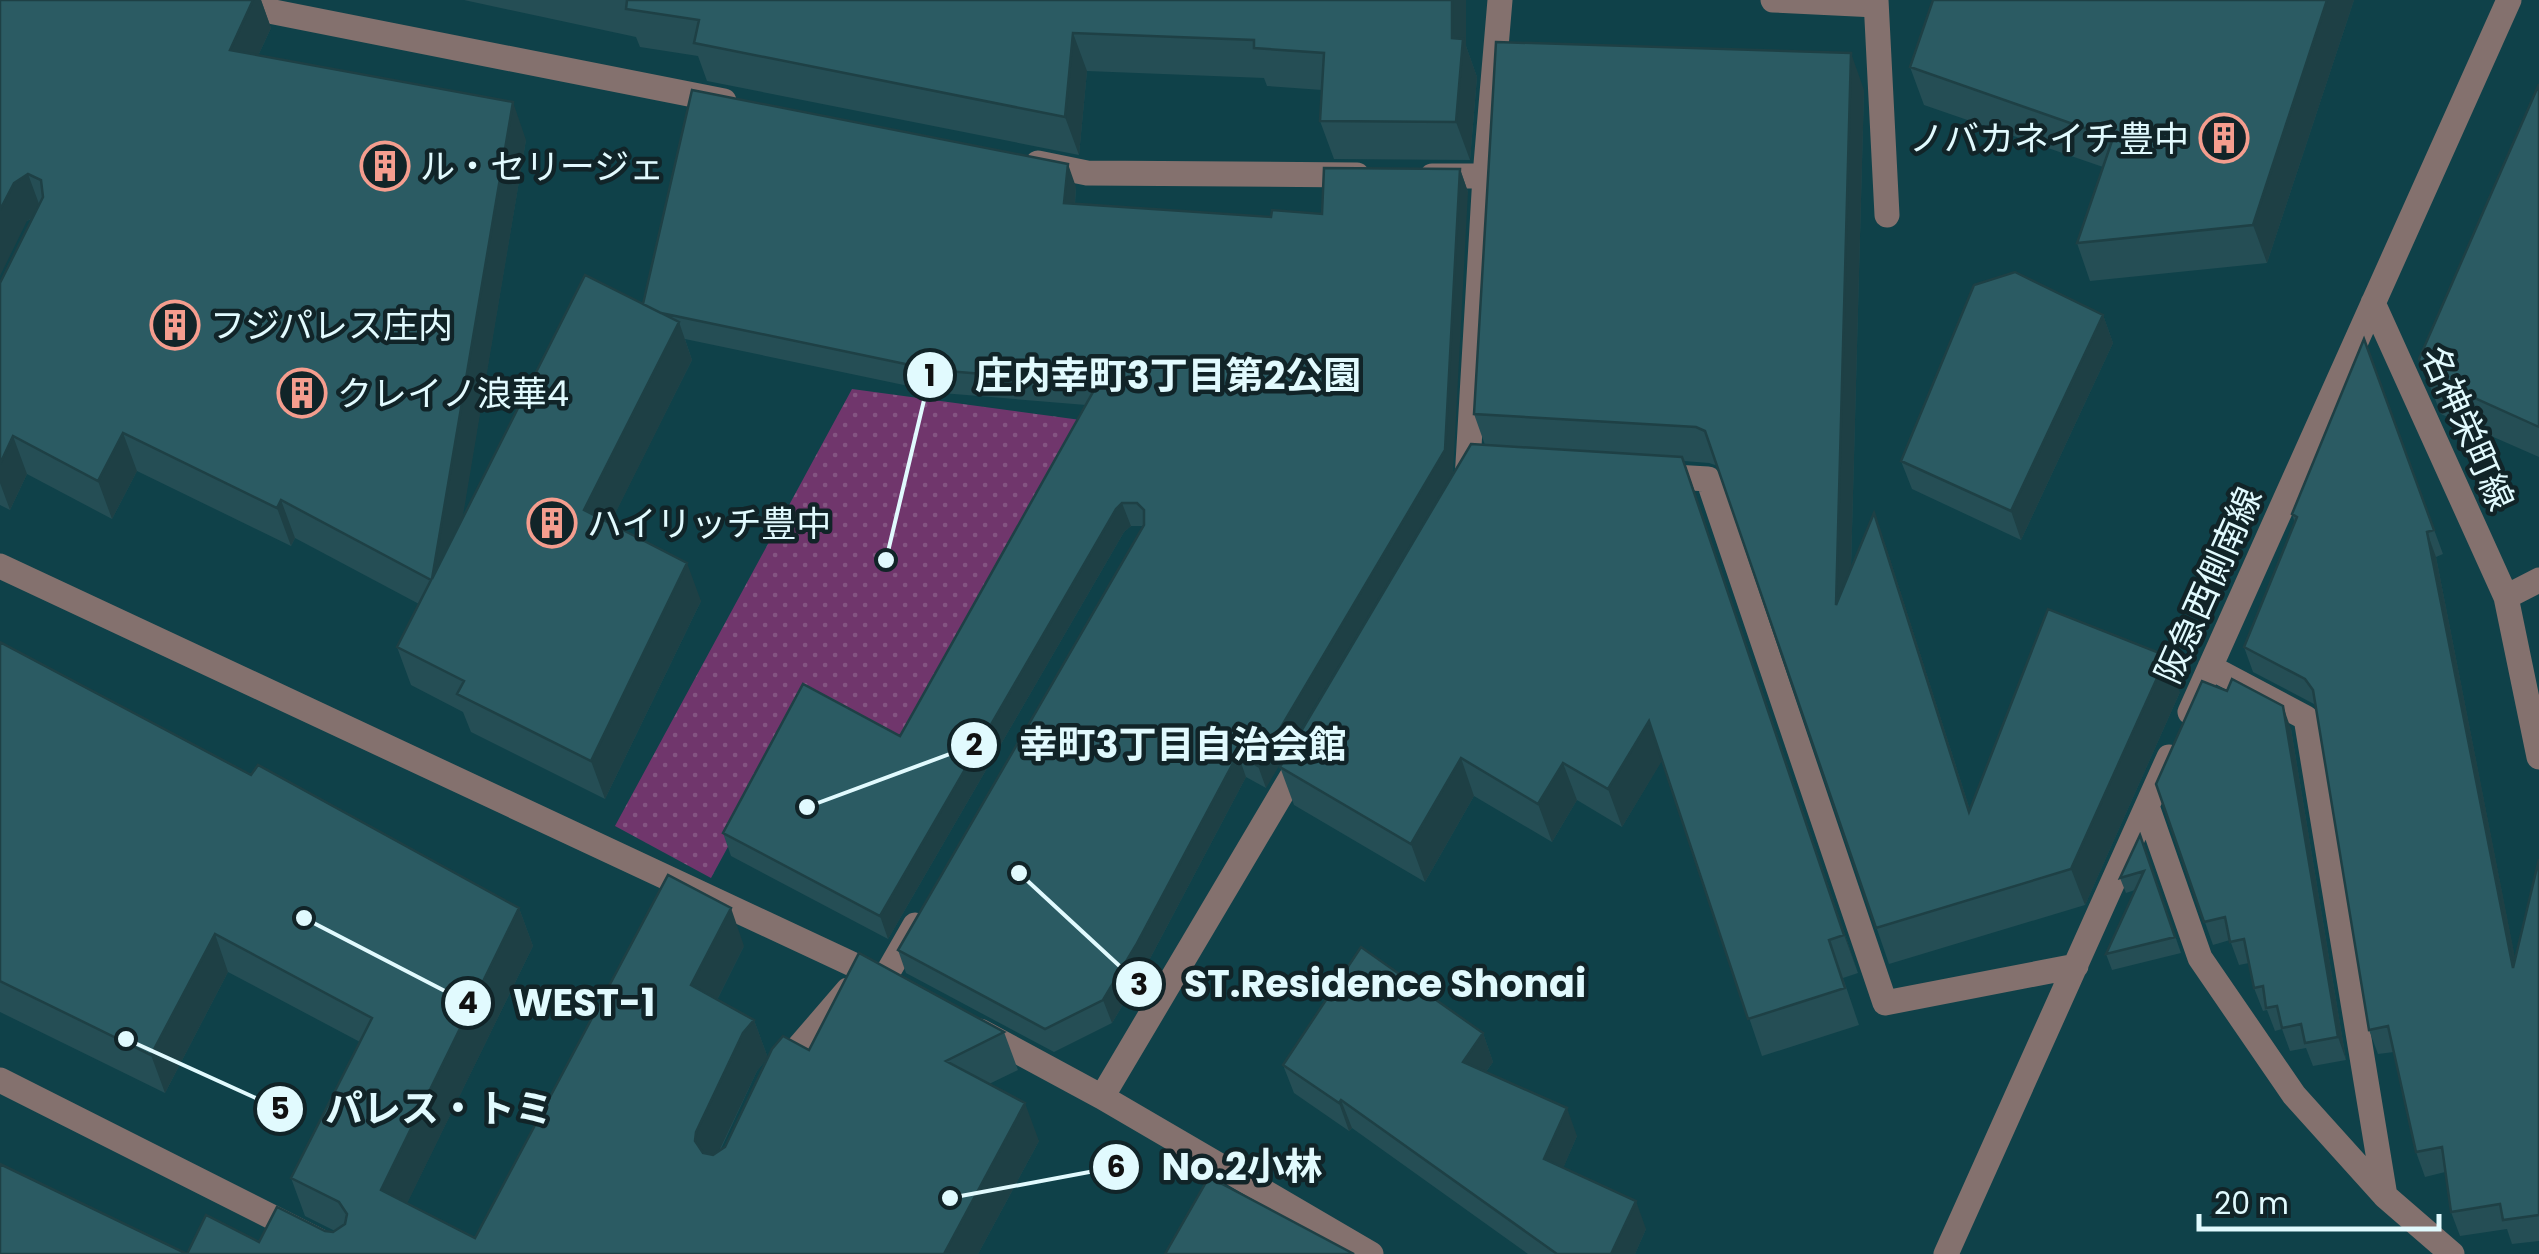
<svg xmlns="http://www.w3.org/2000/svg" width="2539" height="1254" viewBox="0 0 2539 1254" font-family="Poppins,'Noto Sans JP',sans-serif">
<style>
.green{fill:url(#green-dots)}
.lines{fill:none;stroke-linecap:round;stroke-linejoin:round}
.minor{stroke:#84716e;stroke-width:25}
.wall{fill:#254e55;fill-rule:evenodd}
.shaded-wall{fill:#1e4045}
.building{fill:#2b5b63;stroke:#1e4045;stroke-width:2.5}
.labels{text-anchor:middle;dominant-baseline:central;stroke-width:9;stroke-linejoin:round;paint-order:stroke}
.poi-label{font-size:35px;fill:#e1fafe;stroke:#112428;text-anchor:start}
.street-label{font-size:35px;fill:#e1fafe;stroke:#112428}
.leader{fill:none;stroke:#e1fafe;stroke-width:4}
.callout-dot{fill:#e1fafe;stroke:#112428;stroke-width:4}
.mark-label{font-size:30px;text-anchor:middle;font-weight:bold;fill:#111}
.callout-label{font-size:38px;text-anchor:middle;font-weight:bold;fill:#e1fafe;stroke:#112428;stroke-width:9;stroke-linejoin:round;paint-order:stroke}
</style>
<defs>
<pattern id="green-dots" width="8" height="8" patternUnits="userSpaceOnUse" patternTransform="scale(2.5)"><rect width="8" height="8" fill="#70366c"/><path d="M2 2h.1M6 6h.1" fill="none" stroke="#845482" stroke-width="1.8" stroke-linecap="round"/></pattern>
</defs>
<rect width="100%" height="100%" fill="#0f4149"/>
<!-- green -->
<path class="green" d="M852,389L1088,421L908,752L808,699L711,878L615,826Z"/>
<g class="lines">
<!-- minor -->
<path class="minor" d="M244,0L269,11L724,101
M1773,0L1876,5
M1876,0L1887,215
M1038,163L1087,173L1357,175
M1432,176H1485L1500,0
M2373,303L2506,597L2539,757
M1656,476L1708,479L1885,1003L2076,966
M1467,480L1485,176
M0,566L884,979
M2506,597L2539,580
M2210,667L2306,718L2385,1196
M2190,712L2509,0
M2147,806L2200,958L2294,1095L2385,1196L2452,1254
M884,979L915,925
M980,1031L1102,1097L1371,1254
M779,1070L848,990
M0,1080L345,1254
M1102,1097L1304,756
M1946,1254L2169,757"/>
</g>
<!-- wall -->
<path class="wall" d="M0,0H261L271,28L258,56L526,140L462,518L643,304L1076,187L1075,204L1271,217L1322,214L1460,169L1468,192L1266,788L1246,777L1145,968L1112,1023L1054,1052L906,973L898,950L1144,526H1131L1124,532L888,939L731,856L723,833L900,736L1086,405L942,393L685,339L692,360L610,523L701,601L605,799L471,732L463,712L411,685L397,647L419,604L295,538L291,546L137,471L112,519L27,474L10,510L0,505V283L33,218L27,221Z
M464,0H1466V46L1477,77L1470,160L1334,159L1320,121L1322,90L1267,86L1264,78L1087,71L1079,155L707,81L698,56L640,47L636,37Z
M1933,0H2354L2267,263L2090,281L2077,243L2103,167L1924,105L1910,67Z
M2539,84V457L2441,414L2419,359Z
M1864,90L1851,568L1874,513L1887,550L1970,810L2180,692L2085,905L1889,964L1718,466L1709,463L1684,461L1858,973L1843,978L1859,1025L1762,1056L1662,760L1622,827L1577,800L1552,842L1474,796L1425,882L1294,805L1280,767L1485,445L1474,414Z
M2103,315L2113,343L2021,540L1912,489L1901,461Z
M2364,339L2443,554L2436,557L2515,959L2539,859V1241L2512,1244L2507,1229L2460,1236L2451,1212L2445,1172L2425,1177L2416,1152L2394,1052L2378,1054L2369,1030L2316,706L2314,704L2253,672L2244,647L2295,523L2292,514Z
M0,642L251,775L519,908L533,946L407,1203L475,1238L744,946L717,1000L754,1020L768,1058L809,1050L1004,1032L1018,1070L989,1084L1039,1141L978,1254H187L325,1231H335L305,1216L291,1178L360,1042L228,972L165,1093L0,1012ZM767,1059L725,1147L720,1151L757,1071Z
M2291,729L2346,1060L2313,1066L2306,1048L2290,1051L2282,1029L2275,1031L2267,1010L2263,1011L2254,988L2249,963L2239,965L2230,940L2213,945L2156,784Z
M2140,835L2181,953L2112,970L2106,954L2135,890L2126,893L2120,878Z
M1483,1033L1493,1062L1486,1072L1577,1136L1563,1168L1646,1229L1635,1254H1528L1352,1128L1349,1131L1294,1093L1283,1065Z"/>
<!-- shaded-wall -->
<path class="shaded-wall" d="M253,0H261L271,28L243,88L230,50Z
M1452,0H1466V46L1477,77L1470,160L1456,122Z
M2327,0H2354L2267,263L2253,225Z
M1073,33L1087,71L1079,155L1065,117Z
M1851,53L1864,90L1849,641L1836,605Z
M513,102L526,140L446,617L432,579Z
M1068,164L1076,187L1073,226L1064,203Z
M1460,169L1468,192L1453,473L1266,788L1258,766Z
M28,174L42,212L27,221L0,276V210L14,183Z
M2103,315L2113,343L2021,540L2011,511Z
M679,322L692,360L598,548L584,510Z
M123,433L137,471L112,519L98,481Z
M13,436L27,474L10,510L0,483V464Z
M1682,457L1696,495L1858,973L1844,935Z
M281,500L295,538L291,546L277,508Z
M1122,503L1131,526L1124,532L888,939L880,916L1116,509Z
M1874,513L1887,550L1982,848L1969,812Z
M2427,532L2436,557L2522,993L2513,968Z
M687,563L701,601L605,799L591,761Z
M2167,656L2180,692L2085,905L2071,869Z
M2283,706L2291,729L2346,1060L2338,1037Z
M1649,721L1663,759L1622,827L1608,789Z
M1238,754L1246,777L1145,968L1112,1023L1103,1000Z
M1461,758L1474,796L1425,882L1411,844Z
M1563,763L1577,800L1552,842L1538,804Z
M519,908L533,946L395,1228L381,1190Z
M731,908L744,946L705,1024L691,985Z
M215,934L228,972L165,1093L151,1055Z
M754,1020L768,1058L757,1071L710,1170L695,1141L696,1132L743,1033Z
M1483,1033L1493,1062L1473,1090L1463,1062Z
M1341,1100L1352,1128L1349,1131L1339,1103Z
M1025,1103L1039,1141L978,1254H946L945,1252Z
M1567,1108L1577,1136L1555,1187L1544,1159Z
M1636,1201L1646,1229L1635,1254H1611Z"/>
<!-- building -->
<path class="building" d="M0,0H253L230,50L513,102L432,579L585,275L679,322L584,510L687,563L591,761L457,694L464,681L397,647L431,580L281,500L277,508L123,433L98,481L13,436L0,464V283L43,197L41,180L28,174L14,183L0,210Z
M627,0H1452V38L1463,39L1456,122L1320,121L1324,53L1254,48V40L1073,33L1065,117L694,43L699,20L626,9Z
M1933,0H2327L2253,225L2077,243L2113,138L1910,67Z
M1496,42L1851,53L1836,605L1874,513L1969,812L2048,609L2167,656L2071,869L1876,928L1705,431L1696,427L1474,414Z
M2539,84V427L2428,377L2419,359Z
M692,90L1068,164L1064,203L1271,217L1272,210L1322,214L1324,168L1460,169L1445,450L1258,766L1238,754L1136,945L1103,1000L1045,1029L898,950L1144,525V510L1137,503H1122L1116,509L880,916L723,833L803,684L900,736L1098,383L934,370L661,313L643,304Z
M2015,272L2103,315L2011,511L1901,461L1974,285Z
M2364,339L2434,530L2427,532L2513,968L2539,859V1215L2503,1220L2500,1204L2451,1212L2442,1147L2416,1152L2388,1026L2369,1030L2313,690L2305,679L2244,647L2297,517L2292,514Z
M1471,444L1682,457L1844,935L1829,940L1845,988L1748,1019L1649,721L1608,789L1563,763L1538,804L1461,758L1411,844L1280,767Z
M0,642L251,775L258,765L519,908L381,1190L475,1238L668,875L731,908L691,985L754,1020L743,1033L696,1132L695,1141L703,1153L713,1155L725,1147L772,1049L783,1036L809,1050L859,953L1004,1032L946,1061L1025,1103L945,1252L950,1254H0V1164L187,1254L206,1215L259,1242L277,1207L325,1231L333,1232L345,1224L347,1214L339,1202L291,1178L372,1018L215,934L151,1055L0,981Z
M2232,679L2283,706L2338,1037L2305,1043L2301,1024L2282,1028L2277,1006L2266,1008L2263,986L2254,988L2244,939L2230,942L2225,917L2204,922L2156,784L2202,681L2227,691Z
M2140,835L2175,937L2106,954L2144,871L2120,878Z
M1361,947L1483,1033L1463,1062L1567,1108L1544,1159L1636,1201L1611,1254H1557L1341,1100L1339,1103L1283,1065Z
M1209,1177L1354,1254H1165Z"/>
<!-- icons -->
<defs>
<g id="building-ring" transform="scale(2.5)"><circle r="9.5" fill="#112428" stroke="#f59d8e" stroke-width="1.5"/><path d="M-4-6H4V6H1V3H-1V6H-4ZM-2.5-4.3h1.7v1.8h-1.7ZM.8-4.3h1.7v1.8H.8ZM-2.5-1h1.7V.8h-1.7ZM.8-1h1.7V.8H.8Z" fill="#f59d8e"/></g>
</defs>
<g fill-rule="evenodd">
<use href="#building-ring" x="2224" y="138"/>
<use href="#building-ring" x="385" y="166"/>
<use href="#building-ring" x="175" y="325"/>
<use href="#building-ring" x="302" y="393"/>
<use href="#building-ring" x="552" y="523"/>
</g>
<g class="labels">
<!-- poi labels -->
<g class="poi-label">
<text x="2189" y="138" text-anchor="end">ノバカネイチ豊中</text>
<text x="420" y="166">ル・セリージェ</text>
<text x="210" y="325">フジパレス庄内</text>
<text x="337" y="393">クレイノ浪華4</text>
<text x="587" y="523">ハイリッチ豊中</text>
</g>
<!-- street labels -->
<g class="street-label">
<text transform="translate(2468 428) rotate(66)">名神栄町線</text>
<text transform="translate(2208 585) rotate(-66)">阪急西側南線</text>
</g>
</g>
<!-- callouts -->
<path class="leader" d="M886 560L930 375M807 807L974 745M1019 873L1139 984M304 918L468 1003M126 1039L280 1109M950 1198L1116 1167"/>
<g class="callout-dot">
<circle cx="886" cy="560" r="10"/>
<circle cx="807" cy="807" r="10"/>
<circle cx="1019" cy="873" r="10"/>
<circle cx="304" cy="918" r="10"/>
<circle cx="126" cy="1039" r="10"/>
<circle cx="950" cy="1198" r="10"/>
<circle cx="930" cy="375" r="25"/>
<circle cx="974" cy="745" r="25"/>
<circle cx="1139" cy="984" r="25"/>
<circle cx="468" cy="1003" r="25"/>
<circle cx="280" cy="1109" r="25"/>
<circle cx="1116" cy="1167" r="25"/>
</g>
<g class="mark-label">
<text x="930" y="386">1</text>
<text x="974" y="755">2</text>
<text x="1139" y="995">3</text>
<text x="468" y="1013">4</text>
<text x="280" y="1119">5</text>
<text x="1116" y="1177">6</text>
</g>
<g class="callout-label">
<text x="1168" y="389">庄内幸町3丁目第2公園</text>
<text x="1183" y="758">幸町3丁目自治会館</text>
<text x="1385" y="997">ST.Residence Shonai</text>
<text x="584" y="1016">WEST-1</text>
<text x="439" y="1122">パレス・トミ</text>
<text x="1242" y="1180">No.2小林</text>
</g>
<!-- scale -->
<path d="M2199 1214v15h240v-15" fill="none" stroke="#e1fafe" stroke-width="5"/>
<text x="2214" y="1214" font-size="30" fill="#e1fafe" stroke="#112428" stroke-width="8" paint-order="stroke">20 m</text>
</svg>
